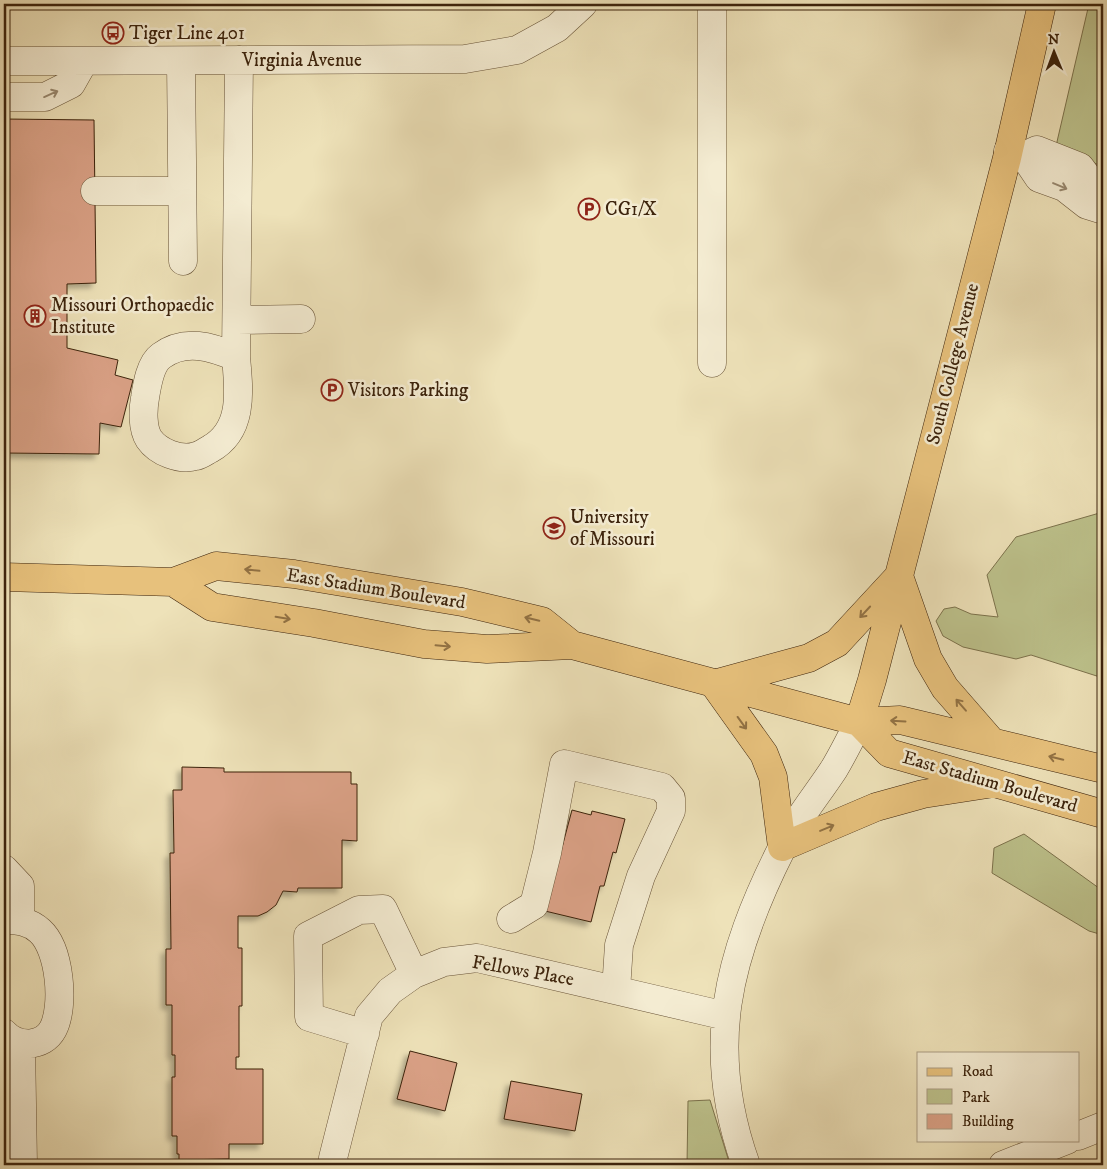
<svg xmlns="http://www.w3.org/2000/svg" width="1107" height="1169" viewBox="0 0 1107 1169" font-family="'IM FELL DW Pica',serif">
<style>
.green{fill:#bdc28c;stroke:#7c724c}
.building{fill:#daa186;stroke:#3c230c;filter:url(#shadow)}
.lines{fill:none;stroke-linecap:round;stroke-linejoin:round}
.minor-casing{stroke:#685337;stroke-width:29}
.major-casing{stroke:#3c230c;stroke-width:29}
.minor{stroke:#f4ecd2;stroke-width:28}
.major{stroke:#e7c17c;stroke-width:28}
.oneway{stroke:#98886f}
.oneway2{stroke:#927244}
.labels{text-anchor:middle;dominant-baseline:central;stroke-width:5;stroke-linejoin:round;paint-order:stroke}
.poi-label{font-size:19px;fill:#3c230c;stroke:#f4ecd2;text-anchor:start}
.street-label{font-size:19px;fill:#3c230c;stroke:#f4ecd2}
</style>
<defs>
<filter id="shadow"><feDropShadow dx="-4.5" dy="4.5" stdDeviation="2.5" flood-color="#0004"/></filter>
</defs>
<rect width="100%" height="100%" fill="#eee2b9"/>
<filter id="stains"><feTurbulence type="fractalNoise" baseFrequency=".004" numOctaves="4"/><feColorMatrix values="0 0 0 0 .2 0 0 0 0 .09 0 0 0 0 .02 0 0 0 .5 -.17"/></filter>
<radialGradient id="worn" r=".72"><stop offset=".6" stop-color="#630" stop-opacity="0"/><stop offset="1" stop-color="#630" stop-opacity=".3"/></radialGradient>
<!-- green -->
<path class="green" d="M1089,4H1103V167L1056,146Z
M1103,512V678L1031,655L1016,659L963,647L943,636L936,621L944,609L955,607L971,614L998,617L987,575L1016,537Z
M1024,834L1103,891V935L1089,931L992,873L994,848Z
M710,1100L730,1165H687L688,1101Z"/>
<!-- building -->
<path class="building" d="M4,119L94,120L96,283L67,284V348L118,360L115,375L133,380L121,427L100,423L99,454L4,453Z
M182,767L224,768V772H351V784H357V841L342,840V888H298L297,892L283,891L276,905L267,912L258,916H238V948H242V1006H239V1057H236V1069H263V1144H229V1159L179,1160V1154H177V1136H172V1077H175V1055H172V1005H166V949H171L170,853H174L173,790H182Z
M572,810L591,815L592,811L625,819L616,853L613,852L604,886H600L591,922L545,911Z
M410,1051L457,1063L445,1111L397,1099Z
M511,1081L582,1094L575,1131L504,1119Z"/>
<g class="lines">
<!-- minor casing -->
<g class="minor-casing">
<path id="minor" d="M712,4V363
M4,61L465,59L517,50L557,28L583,4
M181,61L183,261
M4,97H45L71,84L84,61
M1008,151L1024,156L1039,178L1064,187L1087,205L1103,210
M1024,156L1037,150L1080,167L1103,198
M95,191H182
M237,320L301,319
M236,357C212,347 185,338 161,356C150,364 147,385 145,398C143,409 142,428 149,439C158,452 180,461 196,456C201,455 206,451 210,449C244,430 239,391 236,357L239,60
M4,869L20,886V920
M511,919L534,905L547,853L564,764L662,787L671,798V811L641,876L619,945L616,990
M4,920C17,920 29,921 40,931C60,949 65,1006 53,1029C43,1048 17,1047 4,1033
M365,1034L309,1017L308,936L359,910L383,909L414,974
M21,1044L23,1165
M1078,1136L1103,1126
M335,1165L333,1158L369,1016L390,991L414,974L444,962L477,958L726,1016
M746,1165C704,1048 727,957 782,848C796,820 817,795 834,769C843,754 851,738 859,722
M1003,1165L1067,1140"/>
</g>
<!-- major casing -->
<g class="major-casing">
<path id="major" d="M4,577L173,582L216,566L294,574L462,602L542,621L572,645
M173,582L212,607L314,623L424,644L487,649L572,645L859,722L900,720L1103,769
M859,722L872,680L1007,158L1042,4
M859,722L889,753L1103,814
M992,742L945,688L928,659L899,576L837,643L809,658L714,684L764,754L773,777L782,847L876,807L923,794L994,783"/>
</g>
<!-- minor -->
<use href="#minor" class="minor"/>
<!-- major -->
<use href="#major" class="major"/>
</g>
<!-- one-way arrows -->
<defs><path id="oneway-shaft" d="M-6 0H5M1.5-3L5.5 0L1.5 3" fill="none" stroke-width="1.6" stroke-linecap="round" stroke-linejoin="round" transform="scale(1.25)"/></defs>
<g class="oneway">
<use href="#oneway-shaft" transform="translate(51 94) rotate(-24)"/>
<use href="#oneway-shaft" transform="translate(1060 186) rotate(23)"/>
</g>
<g class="oneway2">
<use href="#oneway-shaft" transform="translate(252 570) rotate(-174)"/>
<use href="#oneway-shaft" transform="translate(865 612) rotate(133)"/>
<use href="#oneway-shaft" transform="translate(283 618) rotate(9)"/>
<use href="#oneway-shaft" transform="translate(532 619) rotate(-167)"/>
<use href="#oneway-shaft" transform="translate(443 646) rotate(5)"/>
<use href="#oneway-shaft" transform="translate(961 705) rotate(-131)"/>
<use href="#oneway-shaft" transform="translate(898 721) rotate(-177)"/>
<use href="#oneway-shaft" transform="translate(742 723) rotate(54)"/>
<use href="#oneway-shaft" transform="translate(1056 758) rotate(-166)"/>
<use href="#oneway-shaft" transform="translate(827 828) rotate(-23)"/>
</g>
<!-- icons -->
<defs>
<g id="bus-ring" transform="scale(1.125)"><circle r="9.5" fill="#f4ecd2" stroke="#8f2418" stroke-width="1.5"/><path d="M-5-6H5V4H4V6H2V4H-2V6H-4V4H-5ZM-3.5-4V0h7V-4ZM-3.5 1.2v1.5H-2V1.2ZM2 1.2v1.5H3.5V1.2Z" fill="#8f2418"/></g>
<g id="parking-ring" transform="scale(1.125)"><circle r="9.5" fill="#f4ecd2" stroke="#8f2418" stroke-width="1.5"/><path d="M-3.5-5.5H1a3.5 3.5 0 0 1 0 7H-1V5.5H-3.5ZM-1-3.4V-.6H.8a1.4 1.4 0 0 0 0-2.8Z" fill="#8f2418"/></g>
<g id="building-ring" transform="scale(1.125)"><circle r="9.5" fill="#f4ecd2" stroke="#8f2418" stroke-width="1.5"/><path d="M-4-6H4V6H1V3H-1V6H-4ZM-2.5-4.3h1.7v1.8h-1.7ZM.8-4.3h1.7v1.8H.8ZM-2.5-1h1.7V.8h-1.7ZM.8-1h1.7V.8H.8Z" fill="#8f2418"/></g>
<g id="university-ring" transform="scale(1.125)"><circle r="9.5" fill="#f4ecd2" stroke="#8f2418" stroke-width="1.5"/><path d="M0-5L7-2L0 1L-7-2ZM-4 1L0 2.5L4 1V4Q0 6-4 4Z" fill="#8f2418"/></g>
</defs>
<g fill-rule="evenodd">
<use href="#bus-ring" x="113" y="33"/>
<use href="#parking-ring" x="589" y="209"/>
<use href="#building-ring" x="35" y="316"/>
<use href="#parking-ring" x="332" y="390"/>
<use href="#university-ring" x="554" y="528"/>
</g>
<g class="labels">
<!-- poi labels -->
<g class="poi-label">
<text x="129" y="33">Tiger Line 401</text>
<text x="605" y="209">CG1/X</text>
<text x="51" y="305">Missouri Orthopaedic<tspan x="51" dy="22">Institute</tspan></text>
<text x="348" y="390">Visitors Parking</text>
<text x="570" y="517">University<tspan x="570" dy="22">of Missouri</tspan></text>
</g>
<!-- street labels -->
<g class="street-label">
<text x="302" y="60">Virginia Avenue</text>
<text transform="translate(953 364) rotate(-76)">South College Avenue</text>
<text transform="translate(376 589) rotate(9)">East Stadium Boulevard</text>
<text transform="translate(990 782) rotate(16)">East Stadium Boulevard</text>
<text transform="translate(523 971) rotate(10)">Fellows Place</text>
</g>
</g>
<!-- margin -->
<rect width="1107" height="1169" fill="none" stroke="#eee2b9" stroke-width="20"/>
<rect x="5" y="5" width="1097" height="1159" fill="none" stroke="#3c230c" stroke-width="2.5"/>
<rect x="10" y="10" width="1087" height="1149" fill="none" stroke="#3c230c"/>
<!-- legend -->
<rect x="917" y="1052" width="162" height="90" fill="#f4ecd2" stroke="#aa9c83"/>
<rect x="927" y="1068" width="25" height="8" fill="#e7c17c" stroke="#aa9c83"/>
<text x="962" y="1076" font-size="15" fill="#3c230c">Road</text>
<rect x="927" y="1089" width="25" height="15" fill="#bdc28c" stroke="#aa9c83"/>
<text x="962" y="1102" font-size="15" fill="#3c230c">Park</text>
<rect x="927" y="1114" width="25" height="15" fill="#daa186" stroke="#aa9c83"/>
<text x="962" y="1126" font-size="15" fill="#3c230c">Building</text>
<!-- north arrow -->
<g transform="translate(1054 52) rotate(359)" stroke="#f4ecd2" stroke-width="4" paint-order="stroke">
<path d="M0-4L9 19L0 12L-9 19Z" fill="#3c230c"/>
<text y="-8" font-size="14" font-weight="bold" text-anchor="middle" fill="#3c230c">N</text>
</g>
<rect width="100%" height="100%" filter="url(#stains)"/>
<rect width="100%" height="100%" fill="url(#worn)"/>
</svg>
